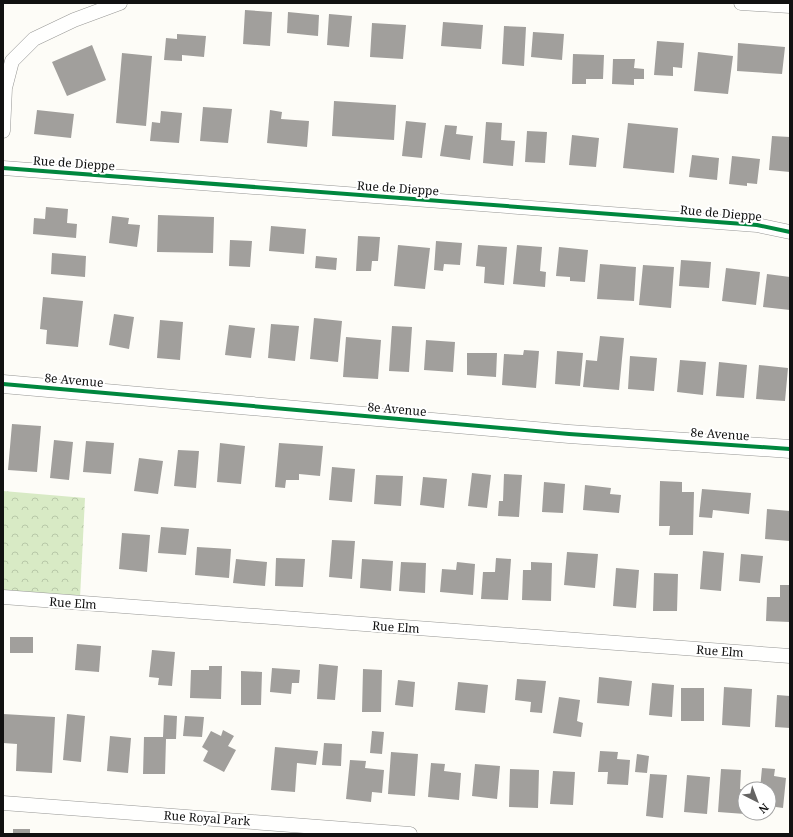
<svg xmlns="http://www.w3.org/2000/svg" width="793" height="837" viewBox="0 0 793 837" font-family="'Noto Serif',serif">
<style>
.forest{fill:url(#forest-crowns)}
.building{fill:#a19f9c}
.lines{fill:none;stroke-linecap:round;stroke-linejoin:round}
.minor-casing{stroke:#979795;stroke-width:15}
.tertiary-casing{stroke:#979795;stroke-width:19}
.minor{stroke:#fffffe;stroke-width:14}
.tertiary{stroke:#fffffe;stroke-width:18}
.cycleway-casing{stroke:#fff;stroke-width:6}
.cycleway{stroke:#00873e;stroke-width:4}
.labels{text-anchor:middle;dominant-baseline:central;stroke-width:4;stroke-linejoin:round;paint-order:stroke}
.street-label{font-size:12px;fill:#111;stroke:#fff}
</style>
<defs>
<pattern id="forest-crowns" width="20" height="18" patternUnits="userSpaceOnUse"><rect width="20" height="18" fill="#d8eac5"/><path d="M2 6a3 3 0 1 1 6 0M12 15a3 3 0 1 1 6 0" fill="none" stroke="#b8c8a8"/></pattern>
</defs>
<rect width="100%" height="100%" fill="#fdfcf7"/>
<!-- forest -->
<path class="forest" d="M3,491L85,498L80,598L3,592Z"/>
<!-- building -->
<path class="building" d="M245,10L272,12L270,46L243,44Z
M288,12L319,15L318,36L287,33Z
M329,14L352,16L349,47L327,45Z
M443,22L483,25L481,49L441,46Z
M372,23L406,25L403,59L370,57Z
M504,26L526,27L524,66L502,64Z
M533,32L564,34L562,60L531,57Z
M177,34L206,36L204,57L182,55V61L164,60L166,38L177,39Z
M657,41L684,43L682,68L673,67V76L654,75Z
M738,43L785,47L782,74L737,71Z
M92,45L106,80L67,96L52,62Z
M698,52L733,56L728,94L694,91Z
M122,53L152,56L146,126L116,123Z
M573,54L604,55L603,79H586V84H572Z
M613,59H635L634,68L644,69V79H634V85L612,84Z
M334,101L396,105L394,140L332,136Z
M203,107L232,109L228,143L200,141Z
M37,110L74,114L71,138L34,134Z
M270,110L282,112L281,119L309,121L307,147L267,143Z
M161,111L182,113L179,143L150,141L152,122L160,123Z
M406,121L426,123L422,158L402,156Z
M486,122L502,123L501,140L515,141L513,166L483,163Z
M628,123L678,128L674,173L623,168Z
M445,125L457,126L456,134L473,136L470,160L440,156Z
M527,131L547,132L545,163L525,162Z
M572,135L599,138L596,167L569,165Z
M772,136L790,137V172L769,170Z
M692,155L719,158L717,180L689,177Z
M732,156L760,159L757,184L747,183V186L729,184Z
M46,207L68,209L67,223L77,224L76,238L33,234L34,218L45,219Z
M158,215L214,217L213,253L157,252Z
M112,216L129,218L128,224L140,225L137,247L109,243Z
M271,226L306,229L304,254L269,251Z
M358,236L380,237L378,261H372L371,271H356Z
M230,240L252,241L250,267L229,266Z
M436,241L462,243L460,265L444,264L443,271L434,270Z
M398,245L430,248L425,289L394,286Z
M478,245L507,247L504,285L484,283L485,267L476,266Z
M517,245L542,247L540,271L546,272L545,287L513,284Z
M559,247L588,250L585,282L570,281V277L556,276Z
M52,253L86,256L85,277L51,274Z
M316,256L337,258L336,270L315,268Z
M681,260L711,262L709,288L679,286Z
M600,264L636,267L634,301L597,299Z
M643,265L674,267L671,308L639,305Z
M726,268L760,272L756,305L722,301Z
M767,274L790,277V310L763,307Z
M43,297L83,301L78,347L46,344L47,330L40,329Z
M114,314L134,317L129,349L109,345Z
M314,318L342,321L338,362L310,359Z
M160,320L183,322L180,360L157,358Z
M271,324L299,326L295,361L268,358Z
M229,325L255,328L251,358L225,355Z
M392,326L412,327L409,372L389,371Z
M600,336L624,338L619,390L583,387L586,360L597,361Z
M346,337L381,340L378,379L343,377Z
M426,340L455,342L453,372L424,370Z
M524,350L539,351L536,388L502,385L504,354L523,355Z
M557,351L583,353L580,386L555,384Z
M467,353H497L496,377L467,375Z
M630,356L657,358L654,391L628,389Z
M680,360L706,362L703,395L677,392Z
M719,362L747,365L744,398L716,396Z
M759,365L788,368L785,401L756,399Z
M12,424L41,426L37,472L8,470Z
M54,440L73,442L69,480L50,478Z
M86,441L114,443L111,474L83,472Z
M220,443L245,446L241,484L217,482Z
M279,443L323,446L320,476L299,474V480H286L285,488L275,487Z
M178,450L199,451L196,488L174,486Z
M139,458L163,461L158,494L134,491Z
M332,467L355,469L352,502L329,500Z
M472,473L491,475L487,508L468,506Z
M504,474L522,475L519,517L498,516L499,501H503Z
M376,475L403,476L401,506L374,504Z
M423,477L447,479L444,508L420,505Z
M660,481L682,482V492H694L693,535H669L670,526H659Z
M544,482L565,484L563,513L542,512Z
M585,485L611,488L610,494L621,495L619,513L583,510Z
M702,489L751,493L749,514L713,510L712,518L699,517Z
M767,509L790,511V541L765,539Z
M161,527L189,529L186,555L158,553Z
M122,533L150,535L147,572L119,569Z
M332,540L355,541L352,579L329,577Z
M197,547L231,549L229,578L195,575Z
M703,551L724,553L721,591L700,589Z
M567,552L598,554L595,588L564,585Z
M741,554L763,556L760,583L739,581Z
M276,558L305,559L303,587L275,586Z
M496,558L511,559L508,600L481,599L483,572H495Z
M236,559L267,562L265,586L233,583Z
M362,559L393,561L391,591L360,588Z
M401,562L426,563L425,593L399,591Z
M457,562L475,564L473,595L440,592L442,569L456,570Z
M531,562L552,563L551,601L522,600L523,570H531Z
M616,568L639,570L636,608L613,606Z
M654,573L678,574L677,611H653Z
M780,585H790V622L766,621L767,597H780Z
M10,637H33V653H10Z
M77,644L101,646L99,672L75,670Z
M152,650L175,652L172,686L158,685L159,678L149,677Z
M319,664L338,666L335,700L317,699Z
M209,666H222L221,699L190,698L191,670H209Z
M272,668L300,670L299,683H292L291,694L270,692Z
M363,669L382,670L381,712H362Z
M241,671L262,672L261,705H241Z
M599,677L632,681L629,706L597,703Z
M517,679L546,681L542,713L530,712L531,702L515,700Z
M398,680L415,682L413,707L395,705Z
M458,682L488,685L485,713L455,710Z
M652,683L674,685L672,717L649,715Z
M724,687L752,689L750,727L722,725Z
M681,688H704V721H681Z
M777,695L790,696V728L775,727Z
M559,697L580,700L577,721L583,723L581,737L553,733Z
M3,714L55,717L52,773L16,771L17,744L3,743Z
M67,714L85,716L81,762L63,760Z
M164,715L177,716L176,739H166L165,774H143L144,737H163Z
M185,716L204,717L202,737L183,736Z
M223,730L234,736L228,746L236,750L224,772L203,761L208,751L202,747L211,731L221,736Z
M372,731L384,732L382,754L370,753Z
M110,736L131,738L128,773L107,771Z
M324,743L342,744L341,766L322,765Z
M275,747L318,751L316,765L297,763L295,792L271,790Z
M600,751L618,752L617,759L630,760L628,785L607,784L608,772H598Z
M391,752L418,754L415,796L388,794Z
M637,754L649,756L647,773L635,772Z
M350,760L366,761L365,768L384,770L382,793L372,792L371,802L346,799Z
M431,763L445,764L444,771L461,773L459,800L428,797Z
M475,764L500,766L497,799L472,796Z
M762,768L775,769L774,776L786,778L783,808L769,806V789H760Z
M510,769L539,770L538,808L509,807Z
M721,769L741,770L740,789H745V814L718,812Z
M553,771L575,772L573,805L550,804Z
M650,774L667,775L663,818L646,816Z
M687,775L710,777L707,814L684,812Z
M13,829H30V834H13Z"/>
<g class="lines">
<!-- minor casing -->
<g class="minor-casing">
<path id="minor" d="M741,3L790,6
M3,131L5,88L12,61L34,39L74,20L120,3
M3,168L757,225L790,232
M3,597L790,656
M3,803L410,834"/>
</g>
<!-- tertiary casing -->
<g class="tertiary-casing">
<path id="tertiary" d="M3,384L569,434L790,449"/>
</g>
<!-- minor -->
<use href="#minor" class="minor"/>
<!-- tertiary -->
<use href="#tertiary" class="tertiary"/>
<!-- cycleway casing -->
<g class="cycleway-casing">
<path id="cycleway" d="M3,168L757,225L790,232
M3,384L569,434L790,449"/>
</g>
<!-- cycleway -->
<use href="#cycleway" class="cycleway"/>
</g>
<g class="labels">
<!-- street labels -->
<g class="street-label">
<text transform="translate(74 163) rotate(4)">Rue de Dieppe</text>
<text transform="translate(398 188) rotate(4)">Rue de Dieppe</text>
<text transform="translate(721 213) rotate(5)">Rue de Dieppe</text>
<text transform="translate(74 380) rotate(5)">8e Avenue</text>
<text transform="translate(397 409) rotate(5)">8e Avenue</text>
<text transform="translate(720 434) rotate(4)">8e Avenue</text>
<text transform="translate(73 603) rotate(4)">Rue Elm</text>
<text transform="translate(396 627) rotate(4)">Rue Elm</text>
<text transform="translate(720 651) rotate(4)">Rue Elm</text>
<text transform="translate(207 818) rotate(4)">Rue Royal Park</text>
</g>
</g>
<!-- border -->
<rect width="793" height="837" fill="none" stroke="#111111" stroke-width="8"/>
<!-- north arrow -->
<g transform="translate(757 801) rotate(138)"><circle r="19" fill="#ffffff" stroke="#a0a0a0"/>
<path d="M0-3L7 15L0 10L-7 15Z" fill="#646362"/>
<text y="-6" font-size="11" font-weight="bold" text-anchor="middle" fill="#111111">N</text>
</g>
</svg>
